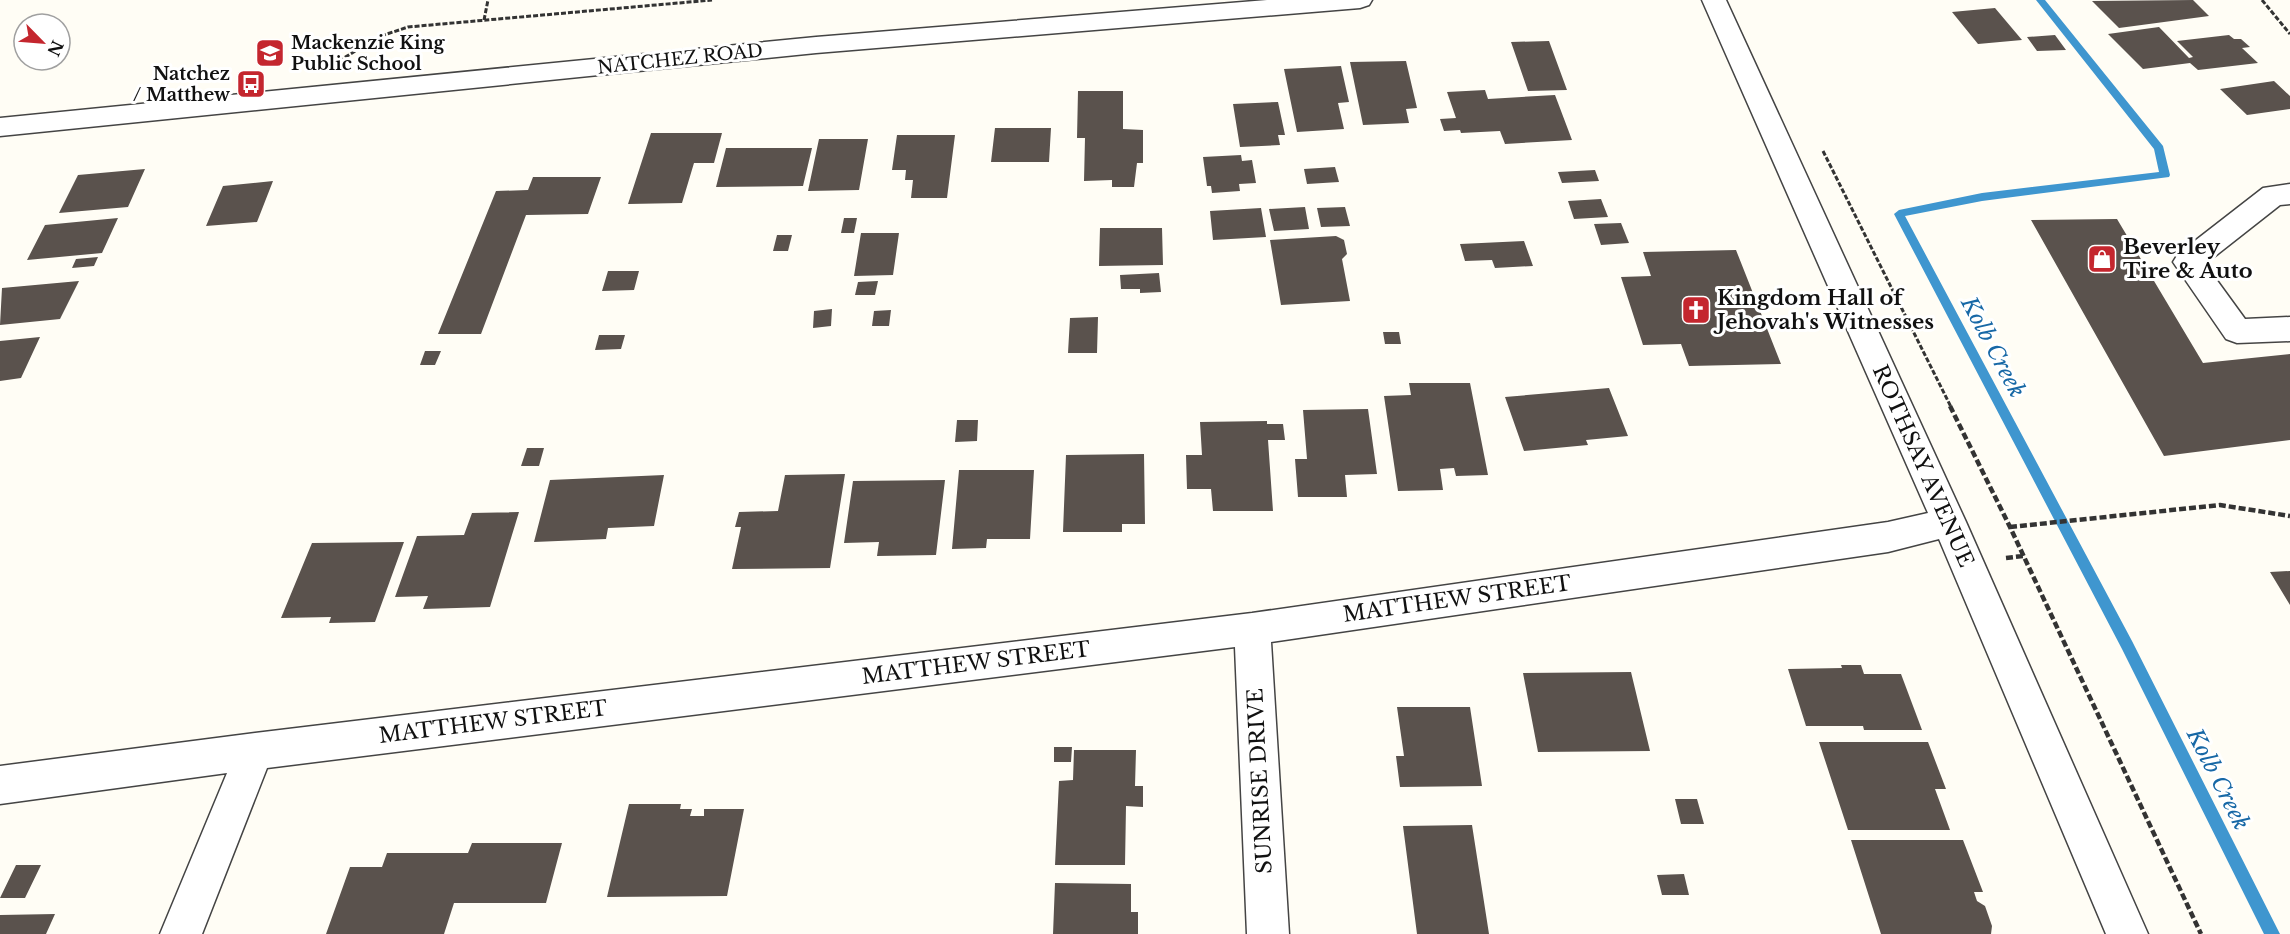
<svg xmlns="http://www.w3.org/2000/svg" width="2290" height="934" viewBox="0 0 2290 934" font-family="'Libre Baskerville',serif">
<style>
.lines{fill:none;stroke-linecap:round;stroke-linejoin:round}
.stream{fill:#3f96cf;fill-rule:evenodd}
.building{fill:#5a524d}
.minor-casing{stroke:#444;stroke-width:3}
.path-far1{stroke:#333;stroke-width:3;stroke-dasharray:5 2;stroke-linecap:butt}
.path{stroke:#333;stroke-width:4.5;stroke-dasharray:7 3;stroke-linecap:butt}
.minor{fill:#fff;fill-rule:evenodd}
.labels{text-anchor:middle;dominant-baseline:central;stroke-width:6;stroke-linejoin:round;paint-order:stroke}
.far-poi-label{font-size:18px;font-weight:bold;fill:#111;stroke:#fff;text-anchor:start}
.far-street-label{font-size:18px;fill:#111;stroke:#fff}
.poi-label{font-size:21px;font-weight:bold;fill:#111;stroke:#fff;text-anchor:start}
.street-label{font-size:21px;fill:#111;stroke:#fff}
.water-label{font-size:22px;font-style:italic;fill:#1768a6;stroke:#fff}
</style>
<rect width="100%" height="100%" fill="#fffdf5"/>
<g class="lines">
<!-- stream -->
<path class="stream" d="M2036,0H2045L2163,146L2170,175L2169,177L1982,201L1905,216L2132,641L2280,934H2264L2122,649L1894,214L1899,210L1982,193L2159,172L2154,149Z"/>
</g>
<!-- building -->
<path class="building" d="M2193,0L2209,16L2119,28L2092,1Z
M1995,8L2022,40L1978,44L1952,12Z
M2159,27L2189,58L2193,57L2177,41L2229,35L2234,39H2241L2250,47L2242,48L2258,63L2198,70L2190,63L2143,69L2108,34Z
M2055,35L2066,50L2037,51L2027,37Z
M1549,41L1567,90L1528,91L1511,42Z
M1406,61L1417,108L1406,109L1409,123L1363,125L1350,62Z
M1341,66L1349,102L1338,103L1344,129L1297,132L1284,69Z
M2274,81L2290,96V109L2247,115L2220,89Z
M1485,90L1488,99L1555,95L1572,140L1505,144L1500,131L1461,133L1460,130L1444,131L1440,119L1456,118L1447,92Z
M1078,91H1123V129L1143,130V163H1137L1134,187H1112V180L1084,181L1085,138H1077Z
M1278,102L1285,135H1278L1280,145L1240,147L1233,104Z
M995,128H1051L1049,162H991Z
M651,133H722L714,163H694L682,203L628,204Z
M897,135H955L947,198H911L913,180H905L906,170H892Z
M819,139H868L859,190L808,191Z
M726,148H812L803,186L716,187Z
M1241,155L1242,161L1252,160L1256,183L1239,184L1240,191L1212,193L1211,186H1207L1203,157Z
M1335,167L1339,182L1307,184L1304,169Z
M145,169L128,207L59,213L78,175Z
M1595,170L1599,181L1562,183L1558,172Z
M533,177H601L588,214L526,215L481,334H438L496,191L528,190Z
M273,181L257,222L206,226L223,186Z
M1601,199L1608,217L1574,219L1568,201Z
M1305,207L1309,229L1274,231L1269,209Z
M1345,207L1350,226L1321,227L1317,208Z
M1261,208L1266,237L1213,240L1210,211Z
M118,218L102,253L27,260L45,225Z
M844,218H857L854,233H841Z
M2117,219L2203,363L2290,354V440L2164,456L2031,220Z
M1621,223L1629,243L1601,245L1594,224Z
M1100,228H1162L1163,265L1099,266Z
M861,233H899L893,275L854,276Z
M777,235H792L788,251H773Z
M1336,236L1344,240L1347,254L1342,259L1350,301L1281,305L1270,240Z
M1524,241L1533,266L1495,268L1492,260L1465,261L1460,244Z
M1736,250L1781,364L1689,366L1681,344L1643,345L1621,277L1651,276L1643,252Z
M98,257L94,266L72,268L76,259Z
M608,271H639L634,290L602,291Z
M1159,273L1161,292L1140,293V289H1121L1120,275Z
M79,281L60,319L0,325L2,288Z
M878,281L875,295H855L858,282Z
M832,309L831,326L813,328L814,311Z
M891,310L889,326H872L874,311Z
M1098,317L1097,353H1068L1070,318Z
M1383,332H1399L1401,344H1385Z
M599,335H625L621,349L595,350Z
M40,337L21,378L0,381V341Z
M425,351H441L435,365H420Z
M1409,383H1470L1488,475L1456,476L1454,468L1440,469L1443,490L1398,491L1384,396L1411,395Z
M1609,388L1628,436L1586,440L1588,445L1524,451L1505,397Z
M1368,409L1377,474L1345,475L1347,497H1298L1295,459H1307L1303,410Z
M957,420H978L977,441L955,442Z
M1267,421V424H1283L1285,440H1268L1273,511H1213L1211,489H1187L1186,455H1202L1200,422Z
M527,448H544L539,466H521Z
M1144,454L1145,524H1122V532H1063L1066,455Z
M959,470H1034L1030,539H987L986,548L952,549Z
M845,474L830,568L732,569L741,527H735L739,512L778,511L785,475Z
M664,475L654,526L608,528L606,539L534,542L550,480Z
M945,480L936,555L877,556L879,542L844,543L853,481Z
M519,512L490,607L423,609L428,596L395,597L417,536L464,535L472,513Z
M404,542L375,622L329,623L331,617L281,618L312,543Z
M2290,571V605L2270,572Z
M1841,665H1861L1864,674H1901L1922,730H1864L1863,726H1806L1788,669L1842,668Z
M1631,672L1650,751L1538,752L1523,673Z
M1397,707H1470L1482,786L1400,787L1396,756H1404Z
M1819,742H1928L1946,789H1935L1950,830H1848Z
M1054,747H1072L1071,762H1054Z
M1074,750H1136L1135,786H1143V807L1126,806L1125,865H1055L1059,781L1073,780Z
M1675,799H1697L1704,824H1681Z
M629,804H681L680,809H692L690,816H704V809H744L727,896L607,897Z
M1472,825L1489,934H1417L1403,826Z
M1851,840H1963L1983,892H1974L1977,901L1985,906L1992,926L1991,934H1881Z
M472,843H562L546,903H454L444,934H326L350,867H382L387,853H468Z
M16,865H41L25,898H0Z
M1684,874L1689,895H1662L1657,875Z
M1055,883L1131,884V912H1138V934H1053Z
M55,914L46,934H0V915Z"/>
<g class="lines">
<!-- minor casing -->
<g class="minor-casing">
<path id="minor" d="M1267,0H1372L1369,5L1360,8L816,53L0,136V118L816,37Z
M1702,0H1726L1966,522L2148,934H2106L1939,539L1888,552L1271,642L1289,934H1247L1235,647L267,768L202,934H160L227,773L0,804V766L255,733L1252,613L1888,522L1928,513Z
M2290,184V204L2280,205L2205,264L2245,319L2290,317V341L2237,343L2226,339L2173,262L2178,254L2263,188Z"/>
</g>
<!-- path-far1 -->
<path class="path-far1" d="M2262,0L2290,34
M484,20L488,0
M339,61L378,37L408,27L712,0
M1823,151L1951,407"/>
<!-- path -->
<path class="path" d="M1950,406L2010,527L2201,934
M2010,527L2220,505L2290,516
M2006,558L2023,556"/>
<!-- minor -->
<use href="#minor" class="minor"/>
</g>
<!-- icons -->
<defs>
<g id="school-square" transform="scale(1.5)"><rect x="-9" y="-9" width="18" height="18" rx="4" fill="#c4262e" stroke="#fff"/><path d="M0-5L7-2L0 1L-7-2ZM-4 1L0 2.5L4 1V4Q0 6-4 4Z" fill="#fff"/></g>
<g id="bus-square" transform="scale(1.5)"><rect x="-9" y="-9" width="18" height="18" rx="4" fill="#c4262e" stroke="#fff"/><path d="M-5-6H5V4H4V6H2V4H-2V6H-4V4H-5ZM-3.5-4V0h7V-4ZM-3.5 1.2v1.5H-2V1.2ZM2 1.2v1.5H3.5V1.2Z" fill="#fff"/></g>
<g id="shop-square" transform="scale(1.5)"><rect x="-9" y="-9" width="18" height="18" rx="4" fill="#c4262e" stroke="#fff"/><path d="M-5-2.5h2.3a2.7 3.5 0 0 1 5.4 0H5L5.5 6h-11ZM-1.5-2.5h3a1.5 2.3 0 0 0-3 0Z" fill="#fff"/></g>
<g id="church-square" transform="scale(1.5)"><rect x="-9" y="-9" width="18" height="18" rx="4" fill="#c4262e" stroke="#fff"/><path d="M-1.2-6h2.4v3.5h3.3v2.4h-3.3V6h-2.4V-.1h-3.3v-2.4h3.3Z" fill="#fff"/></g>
</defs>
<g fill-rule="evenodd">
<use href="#school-square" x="270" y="53"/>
<use href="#bus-square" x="251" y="84"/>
<use href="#shop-square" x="2102" y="259"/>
<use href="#church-square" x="1696" y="310"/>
</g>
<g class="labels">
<!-- far-poi labels -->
<g class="far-poi-label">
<text x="291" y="43">Mackenzie King<tspan x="291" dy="21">Public School</tspan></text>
<text x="230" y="74" text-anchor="end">Natchez<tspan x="230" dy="21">/ Matthew</tspan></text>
</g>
<!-- far-street labels -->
<g class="far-street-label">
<text transform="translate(680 59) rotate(-6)">NATCHEZ ROAD</text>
</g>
<!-- poi labels -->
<g class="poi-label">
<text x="2123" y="247">Beverley<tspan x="2123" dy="24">Tire &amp; Auto</tspan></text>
<text x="1717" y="298">Kingdom Hall of<tspan x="1717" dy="24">Jehovah's Witnesses</tspan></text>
</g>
<!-- street labels -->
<g class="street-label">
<text transform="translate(1923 466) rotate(66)">ROTHSAY AVENUE</text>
<text transform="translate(1457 599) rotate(-8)">MATTHEW STREET</text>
<text transform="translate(976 663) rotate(-7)">MATTHEW STREET</text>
<text transform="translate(493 722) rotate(-7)">MATTHEW STREET</text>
<text transform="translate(1260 781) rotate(-93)">SUNRISE DRIVE</text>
</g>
<!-- water labels -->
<g class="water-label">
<text transform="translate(1993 347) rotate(62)">Kolb Creek</text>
<text transform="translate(2218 779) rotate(63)">Kolb Creek</text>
</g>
</g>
<!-- north arrow -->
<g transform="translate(42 42) rotate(115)"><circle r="28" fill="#ffffff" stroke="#a0a0a0" stroke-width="1.5"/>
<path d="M0-4.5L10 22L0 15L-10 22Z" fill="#c4262e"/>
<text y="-9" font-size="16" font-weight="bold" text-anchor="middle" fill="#111111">N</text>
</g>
</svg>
